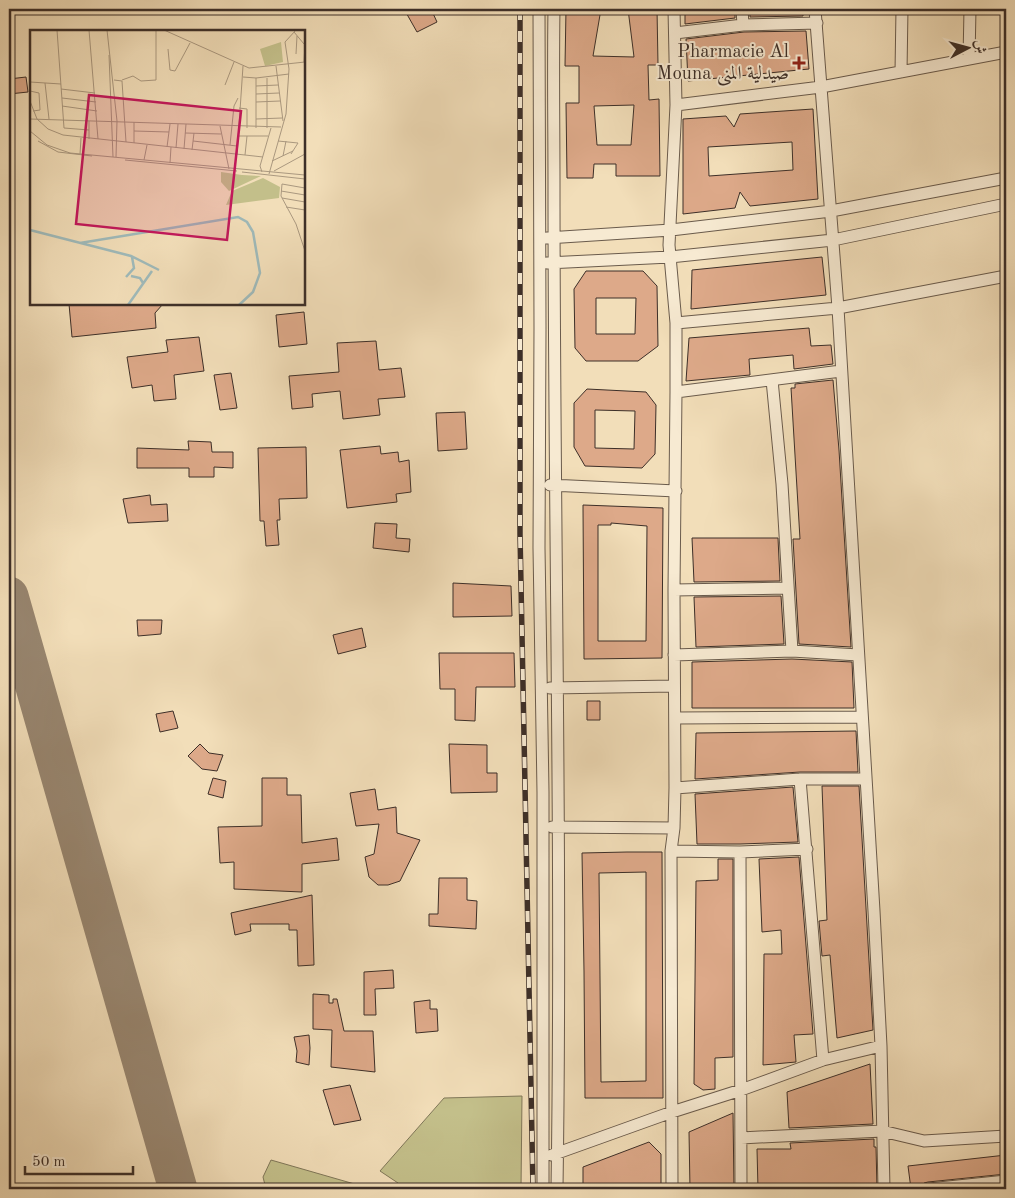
<svg xmlns="http://www.w3.org/2000/svg" width="1015" height="1198" viewBox="0 0 1015 1198" font-family="'Old Standard TT',Amiri,serif">
<style>
.green{fill:#c3bf8a;stroke:#807759}
.lines{fill:none;stroke-linecap:round;stroke-linejoin:round}
.taxiway{stroke:#988670;stroke-width:39}
.building{fill:#dda989;stroke:#3d2f28;fill-rule:evenodd}
.minor-casing{stroke:#6a5b4c;stroke-width:13}
.minor{stroke:#f7ead2;stroke-width:11}
.rail-casing{stroke:#3d2f28;stroke-width:5.5}
.rail{stroke:#f7ead2;stroke-width:4;stroke-dasharray:11;stroke-linecap:butt}
.poi-dot{fill:#8f2418;stroke:#f7ead2;stroke-width:2}
.labels{text-anchor:middle;dominant-baseline:central;stroke-width:4;stroke-linejoin:round;paint-order:stroke}
.poi-label{font-size:19px;fill:#3d2f28;stroke:#f7ead2;text-anchor:end}
.inset-river{fill:none;stroke:#9fbaba;stroke-width:2.5}
.inset-road{fill:none;stroke:#aa987f;stroke-width:1}
.view{fill:#c2185b;fill-opacity:0.15;stroke:#c2185b;stroke-width:2.5}
.inset-edge{fill:none;stroke:#3d2f28;stroke-width:2.5}
</style>
<rect width="100%" height="100%" fill="#f2deb9"/>
<filter id="stains"><feTurbulence type="fractalNoise" baseFrequency=".004" numOctaves="4"/><feColorMatrix values="0 0 0 0 .2 0 0 0 0 .09 0 0 0 0 .02 0 0 0 .5 -.17"/></filter>
<radialGradient id="worn" r=".72"><stop offset=".6" stop-color="#630" stop-opacity="0"/><stop offset="1" stop-color="#630" stop-opacity=".3"/></radialGradient>
<!-- green -->
<path class="green" d="M522,1096L521,1189H402L398,1183L380,1171L444,1098Z
M271,1160L358,1185L368,1189H266L263,1177Z"/>
<g class="lines">
<!-- taxiway -->
<path class="taxiway" d="M9,596L178,1189"/>
</g>
<!-- building -->
<path class="building" d="M404,9H431L437,22L417,32Z
M566,9H601L593,56L634,57L628,9H657L658,65H648L649,100L659,99L660,176H616V164H594L593,178H567L566,103H579V66H565ZM634,105L631,145H597L594,106Z
M685,9H735V18L685,24Z
M750,9H803V16L750,17Z
M806,31L809,69L688,81L686,39L744,32Z
M26,77L28,92L9,94V79Z
M813,109L818,199L750,206L740,192L735,208L683,214V119L726,116L734,127L740,114ZM792,142L793,170L709,176L708,147Z
M822,257L826,295L691,309L692,270Z
M586,271H643L657,286L658,346L638,361H586L575,348L574,289ZM596,298H636L635,334H596Z
M69,304H163L155,313L156,328L72,337Z
M304,312L307,344L279,347L276,315Z
M809,328L811,346L831,345L833,364L794,369L793,355L749,359L750,375L686,381L689,338Z
M199,337L204,371L174,375L176,399L154,401L152,385L132,388L127,357L168,352L166,340Z
M376,341L379,370L401,368L405,397L378,399L380,415L343,419L340,391L312,394L313,407L292,409L289,376L339,372L337,343Z
M231,373L237,408L220,410L214,375Z
M833,380L839,450L851,647L799,644L793,539H800L791,388H795V384Z
M587,389L646,392L656,405L655,454L642,468L585,466L574,447V403ZM595,410L635,411L634,449L595,448Z
M465,412L467,449L438,451L436,413Z
M188,441L211,442L212,452H233V468L214,467V477H189V468H137V448L189,450Z
M380,446L381,454L398,452L399,462L409,460L411,492L396,494L397,502L347,508L340,450Z
M306,447L307,498L279,499L280,520H277L279,545L266,546L264,521H260L258,448Z
M150,495L151,505L167,504L168,521L128,523L123,499Z
M583,505L663,508L662,658L584,659ZM611,523L647,526L646,641H598V525H611Z
M375,523L397,524L396,538L410,539L409,552L373,548Z
M692,538H778L780,581L694,582Z
M453,583L511,586L512,616L453,617Z
M781,596L784,644L696,647L694,597Z
M137,620H162L161,634L138,636Z
M362,628L366,647L338,654L333,635Z
M439,653H514L515,687H476L475,721L455,720V689H440Z
M792,659L852,662L854,708H692V662Z
M587,701H600V720H587Z
M173,711L178,728L160,732L156,714Z
M856,731L858,772H800L695,779L696,733Z
M200,744L209,753L223,755L217,771L202,769L188,756Z
M449,744L487,745V773H497V792L451,793Z
M213,778L226,781L223,798L208,794Z
M262,778H287V795H301L302,843L337,838L339,860L302,864V892L234,889V862L220,863L218,827L262,826Z
M822,786H859L873,1030L837,1038L830,955L822,956L819,921L827,920Z
M793,787L798,842L740,844H697L695,794Z
M375,789L378,810L396,807L397,833L420,840L400,881L388,885H378L369,877L365,857L374,854L379,824L356,826L350,793Z
M627,852H662L663,1098H585L584,971L582,853ZM646,872V1081L601,1082L599,873Z
M799,857L813,1034L794,1035L796,1062L763,1065L764,954H782L781,930L762,932L759,859Z
M718,859H733V1057L715,1058V1089L703,1090L694,1084L696,881L718,880Z
M439,878H467V900L477,901L476,929L429,926V914H438Z
M312,895L314,965L298,966L297,930H289V924H250L251,931L235,935L231,913Z
M393,970L394,988L375,989L376,1015H364V972Z
M313,994L329,995V1003H333V999H337L344,1031H373L375,1072L331,1067L332,1030L313,1029Z
M430,1000V1009H437L438,1031L416,1033L414,1002Z
M309,1035L310,1048L309,1065L296,1062L297,1051L294,1037Z
M870,1064L873,1124L789,1128L787,1092Z
M350,1085L361,1120L334,1125L323,1090Z
M733,1113L734,1189H690L689,1132Z
M874,1139V1147H876L877,1189H758L757,1149H791L790,1143Z
M649,1142L661,1154V1189H583V1167Z
M1006,1155V1174L928,1182L924,1183L922,1188L911,1189L908,1166Z"/>
<g class="lines">
<!-- minor casing -->
<g class="minor-casing">
<path id="minor" d="M539,9L540,328L539,548L543,792V1189
M554,9C553,68 554,127 554,187C554,521 562,855 557,1189
M742,9L743,25
M815,9L838,308L874,911L881,1046L884,1189
M675,33L743,25L817,23
M969,59L970,9
M901,72L902,9
M676,105L821,87L1006,52
M547,238L671,230L831,211L1006,178
M547,263L670,257L833,240L1006,204
M676,323L838,308L1006,276
M772,380L782,484L792,651
M676,392L841,371
M550,485L676,491
M674,590L788,588
M674,655L792,651L858,655
M550,688L674,686
M675,718L862,717
M800,779L823,1060
M675,788L800,779H866
M552,827L674,828
M671,851L740,852L807,849
M740,852L741,1189
M741,1138L882,1131L924,1141L1006,1136
M552,1155L672,1112L741,1090L823,1060L881,1046
M672,1189L671,851L674,828L675,788L674,590L676,392V323L669,245L676,105L674,9
M929,1189L1006,1181"/>
</g>
<!-- minor -->
<use href="#minor" class="minor"/>
<!-- rail casing -->
<g class="rail-casing">
<path id="rail" d="M520,9V534L533,1189"/>
</g>
<!-- rail -->
<use href="#rail" class="rail"/>
</g>
<!-- markers -->
<path class="poi-dot" d="M796.5 55.5h5v5h5v5h-5v5h-5v-5h-5v-5h5z"/>
<g class="labels">
<!-- poi labels -->
<g class="poi-label">
<text x="789" y="52">Pharmacie Al<tspan x="789" dy="22">Mouna صيدلية المنى</tspan></text>
</g>
</g>
<!-- overview -->
<g transform="translate(30 30)">
<rect width="275" height="275" fill="#f2deb9"/>
<path d="M251,12L253,32L235,36L230,19ZM191,142L212,145L231,146L199,161L191,152ZM233,148L250,157L249,168L196,175L202,161Z" fill="#c3bf8a"/>
<path class="inset-river" d="M0,200L101,226L129,240M50,213L208,187L217,192L223,202L230,243L223,262L209,275M101,246L110,248L113,253M96,247L104,238L102,227M98,275L122,241"/>
<path class="inset-road" d="M27,0L34,98L59,100M59,0L68,109M77,0L87,91L86,127M134,0L219,38L275,32M264,2L274,14M138,19L140,40L145,41L160,13M266,24L267,6M79,25L83,127M274,32L275,14M246,36L253,91M213,47L226,48V98M226,48L259,44M237,48V98M84,50L92,51L96,112M92,50L103,46L111,51L126,50V0M0,52L31,54M15,53L19,89M195,55L204,32M226,56L248,55M31,59L65,63M0,61L9,63L10,80L3,81M226,64L249,63M32,68L66,72M0,71L7,89L18,99L33,105L233,127M226,72L250,71M32,76L67,81M209,78L217,79V98M0,89L251,97M226,89L252,88M104,92V113M190,96L199,139M0,101L17,115L40,123L275,145M104,101L139,102M155,103L191,104M208,106H238M59,109V91M8,111L28,122L62,126M163,111L207,116M248,111L268,113L261,124M200,115L204,76L208,68M137,117L140,94M146,118L148,94M154,119L156,94M162,120L164,103M50,124L51,108M207,125L213,36M215,125L217,106M253,126L256,111M95,130L207,141M114,130L117,115M242,131L263,121M140,133L141,117M244,141L275,124M212,142L275,149M232,142L230,136L241,98M239,144L256,84L259,39L255,12L266,0M275,158L252,154L251,166L266,194L275,221M251,161L275,165M252,168L275,172M256,177L275,180"/>
<path class="view" d="M59,65L211,81L197,210L46,194Z"/>
<rect width="275" height="275" class="inset-edge"/>
</g>
<!-- margin -->
<rect width="1015" height="1198" fill="none" stroke="#f2deb9" stroke-width="30"/>
<rect x="10" y="10" width="995" height="1178" fill="none" stroke="#3d2f28" stroke-width="2.5"/>
<rect x="15" y="15" width="985" height="1168" fill="none" stroke="#3d2f28"/>
<!-- north arrow -->
<g transform="translate(968 48) rotate(84)" stroke="#f7ead2" stroke-width="4" paint-order="stroke">
<path d="M0-4L9 19L0 12L-9 19Z" fill="#3d2f28"/>
<text y="-8" font-size="14" font-weight="bold" text-anchor="middle" fill="#3d2f28">ش</text>
</g>
<!-- scale -->
<path d="M25 1166v8h108v-8" fill="none" stroke="#3d2f28" stroke-width="2.5"/>
<text x="32" y="1166" font-size="15" fill="#3d2f28" stroke="#f7ead2" stroke-width="4" paint-order="stroke">50 m</text>
<rect width="100%" height="100%" filter="url(#stains)"/>
<rect width="100%" height="100%" fill="url(#worn)"/>
</svg>
